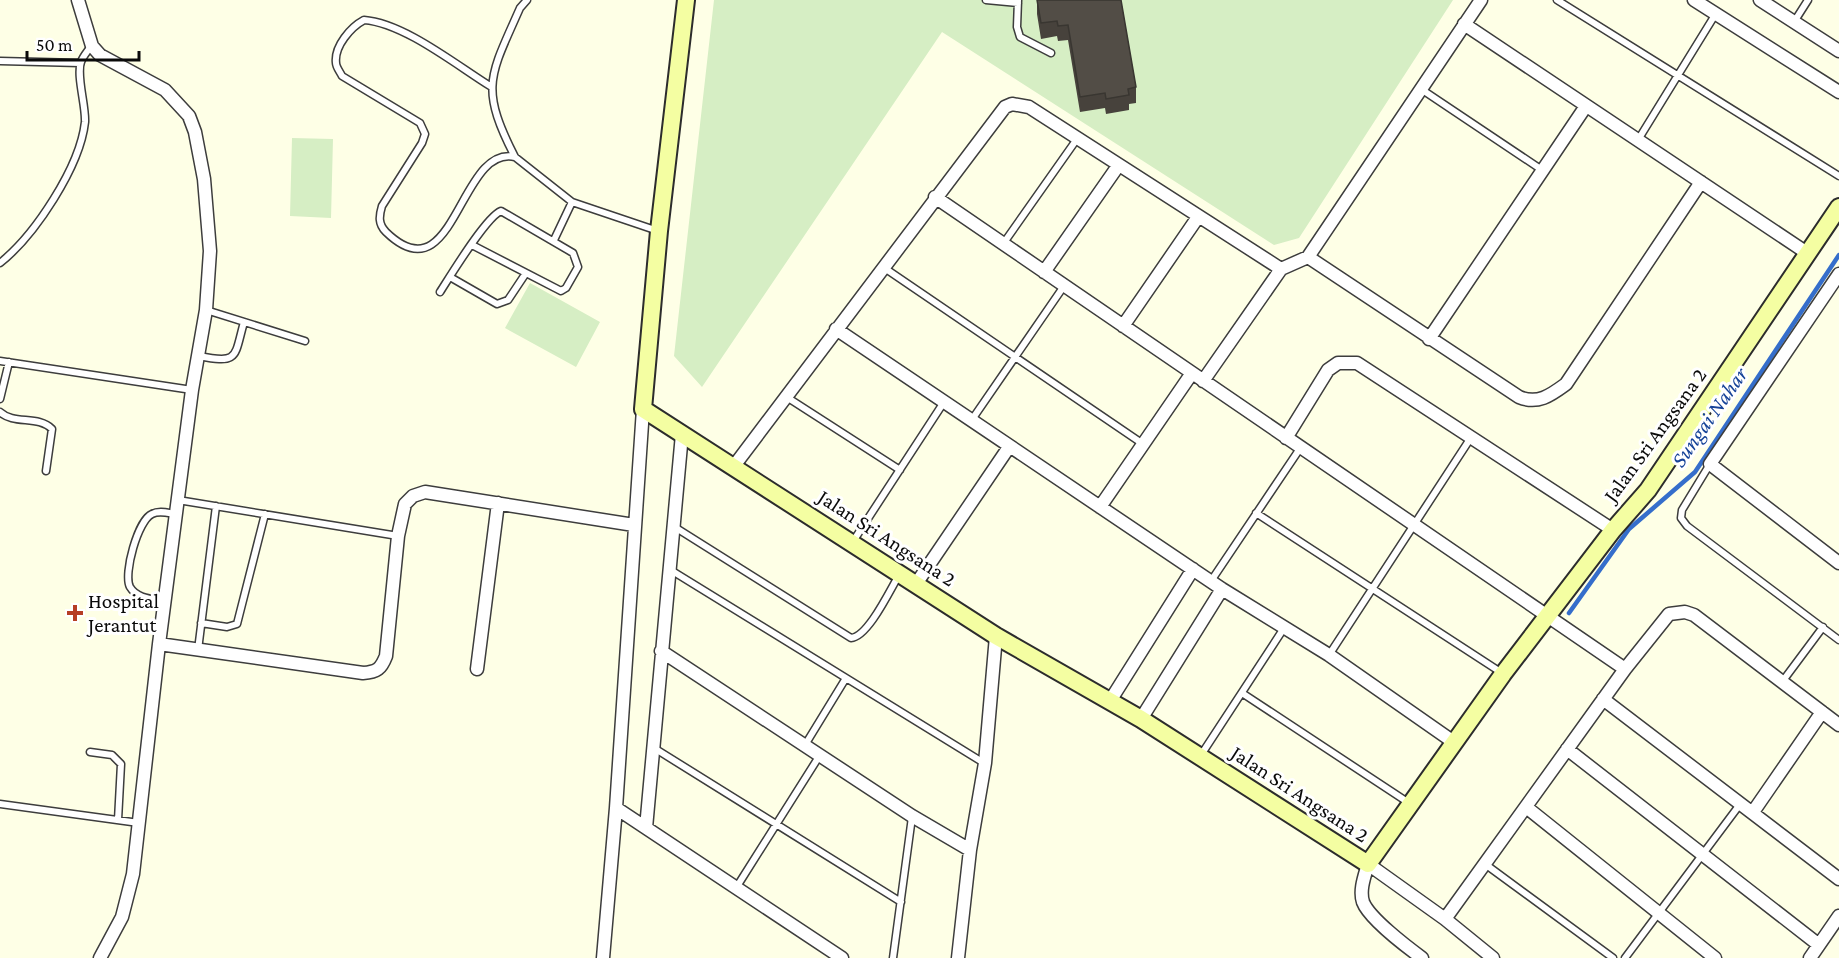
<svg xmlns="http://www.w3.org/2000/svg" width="1839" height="958" viewBox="0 0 1839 958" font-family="'Crimson Pro',serif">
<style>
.pitch{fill:#d6eec4}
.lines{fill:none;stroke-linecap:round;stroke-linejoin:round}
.stream{stroke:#356ecb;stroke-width:4.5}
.lane-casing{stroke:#3d3d3d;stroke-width:9}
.street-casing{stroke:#3d3d3d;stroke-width:15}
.secondary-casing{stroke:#2c2c2c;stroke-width:20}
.lane{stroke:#fff;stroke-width:6}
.street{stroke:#fff;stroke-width:12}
.secondary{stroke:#f4fea2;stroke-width:16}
.wall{fill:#47423c}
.building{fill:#524d46;stroke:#393631;stroke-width:1.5}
.poi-dot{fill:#b63e25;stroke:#fff;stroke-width:2}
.labels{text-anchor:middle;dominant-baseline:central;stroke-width:6;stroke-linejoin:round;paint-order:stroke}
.street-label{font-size:21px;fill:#0a0a0a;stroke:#fff}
.poi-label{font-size:21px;fill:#0a0a0a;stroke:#fff;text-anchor:start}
.water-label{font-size:22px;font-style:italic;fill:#164398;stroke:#fff}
</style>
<rect width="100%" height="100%" fill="#feffe6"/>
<!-- pitch -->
<path class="pitch" d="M714,0H1453L1299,238L1274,245L942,32L702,387L674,356Z
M292,138L333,139L331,218L290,216Z
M530,283L600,322L576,367L505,328Z"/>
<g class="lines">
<!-- stream -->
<path class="stream" d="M1569,613L1629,529L1695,472L1839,255"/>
<!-- lane casing -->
<g class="lane-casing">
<path id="lane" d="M986,0L1018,3
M1018,0L1017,27L1020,37L1051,53
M1557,0L1839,176
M1794,22L1808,0
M0,61L80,63
M490,86C456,65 404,23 364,20C351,27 334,46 336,63C336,67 340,72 342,76L420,123L425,134L422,143L382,206C379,216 378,224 386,232C455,299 459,144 515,157L572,202L658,231
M1421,89L1542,170
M1638,140L1715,15
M515,157C479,87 490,76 520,8L527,0
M554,240L572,202
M1003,244L1077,139
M0,263C35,235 80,167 85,122C86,106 76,75 81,62C83,56 88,51 91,46
M883,267L1143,444
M450,277L497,304L508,300L526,273
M440,292C451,275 486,217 501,211L573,253L578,267L566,288L561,291L472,245
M206,310L305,341
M199,356C239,364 234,358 244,322
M0,361L192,390
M785,396L900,470
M0,399L9,362
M0,412C14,425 38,415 52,429L46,471
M971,421L1064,286
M1710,464L1682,510L1681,518L1687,526L1839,640
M178,500L398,536
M1256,513L1502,673
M673,526L851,638C868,637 890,590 899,575
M852,543L944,402
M669,569L984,763
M1211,581L1301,447
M164,601C153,599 137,599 130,587C123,574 138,520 152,514C159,510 168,513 175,514
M201,623L227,627L237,624L265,514
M198,650L216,506
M1329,655L1472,436
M1782,682L1823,627
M1242,693L1409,803
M805,745L846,678
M654,748L901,902
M90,752L112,755L121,764L118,820
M1201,755L1284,628
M0,804L139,823
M1485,864L1613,958
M736,888L820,755
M893,958L912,817
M1625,958L1741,803"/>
</g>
<!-- street casing -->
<g class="street-casing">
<path id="street" d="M78,0L92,46L100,55L165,90L189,116L195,132L204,179L210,251L206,310L192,390L159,644L133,874L122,917L100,958
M1694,0L1839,92
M1760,0L1839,51
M1464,24L1807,253
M935,197L1625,669
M1308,257L1519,397C1538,405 1551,395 1566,384L1701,182
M1044,272L1118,166
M1839,274L1710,464L1839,563
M1123,326L1198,217
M836,329L1222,589L1329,655L1455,743
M1429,339L1586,106
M1203,381L1281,269
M1286,438L1328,370L1338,363H1357L1613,530
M734,466L1005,107L1012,104L1029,107L1281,269L1308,257L1481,0
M1100,507L1192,373
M916,584L1009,447
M159,644L363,673C377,672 381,669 386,656L398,536L405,504L413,496L425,492L634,525
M661,651L912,816L970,850
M477,669L498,503
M1603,699L1839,879
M1110,701L1193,569
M1141,719L1222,589
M1567,749L1819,945
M1526,807L1715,958
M616,808L842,958
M1753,812L1822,712
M646,828L682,434
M1445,919L1625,669L1669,614L1685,612L1694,615L1839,725
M603,958L616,808L643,409
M958,958L970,850L985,763L996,636
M1422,958C1407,947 1369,918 1363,902C1359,890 1365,875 1368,864L1445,919L1493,958
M1810,958L1839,916"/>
</g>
<!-- secondary casing -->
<g class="secondary-casing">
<path id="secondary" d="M686,0L659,231L643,409L996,636L1141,719L1368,864L1503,674L1613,530L1648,490L1839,207"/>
</g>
<!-- lane -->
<use href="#lane" class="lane"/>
<!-- street -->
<use href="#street" class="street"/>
<!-- secondary -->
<use href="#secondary" class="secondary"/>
</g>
<!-- wall -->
<path class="wall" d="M1037,0H1121L1136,87V103L1129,104V110L1106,114L1105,108L1080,112L1068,40L1058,41L1057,36L1041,39L1037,14Z"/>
<!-- building -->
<path class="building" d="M1037,0H1121L1136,87L1128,89L1129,95L1106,99L1105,93L1080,97L1068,25L1058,26L1057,21L1041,23Z"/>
<!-- markers -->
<path class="poi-dot" d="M72 604h6v6h6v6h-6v6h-6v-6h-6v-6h6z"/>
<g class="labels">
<!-- street labels -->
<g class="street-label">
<text transform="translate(1655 435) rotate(-54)">Jalan Sri Angsana 2</text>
<text transform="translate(887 538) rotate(33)">Jalan Sri Angsana 2</text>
<text transform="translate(1300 794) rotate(33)">Jalan Sri Angsana 2</text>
</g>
<!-- poi labels -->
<g class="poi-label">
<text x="88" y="601">Hospital<tspan x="88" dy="24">Jerantut</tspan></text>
</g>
<!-- water labels -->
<g class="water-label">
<text transform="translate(1709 417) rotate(-55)">Sungai Nahar</text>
</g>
</g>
<!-- scale -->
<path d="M27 51v9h112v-9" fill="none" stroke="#0a0a0a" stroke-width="3"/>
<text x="36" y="51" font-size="18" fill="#0a0a0a" stroke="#ffffff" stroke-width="4.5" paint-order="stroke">50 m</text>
</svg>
